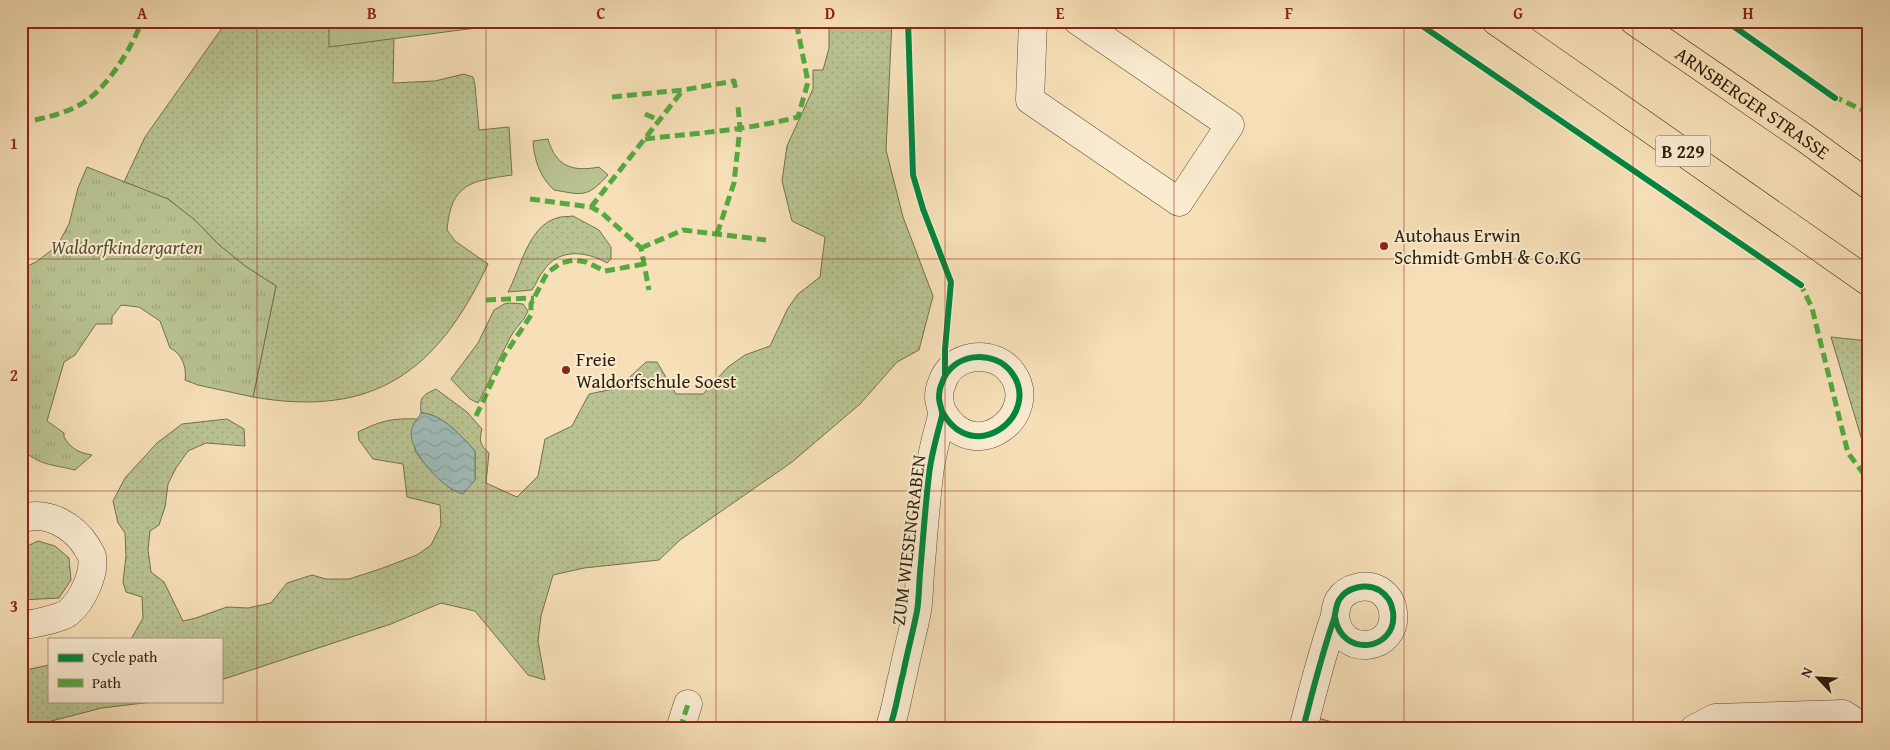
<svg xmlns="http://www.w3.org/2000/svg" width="1890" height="750" viewBox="0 0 1890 750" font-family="'Gentium Book Plus',serif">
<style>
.grass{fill:url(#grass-dots);stroke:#72714f}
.forest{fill:url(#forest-firs);stroke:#72714f}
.park{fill:url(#park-tufts);stroke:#72714f}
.garden{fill:#b9c392;stroke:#72714f}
.water{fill:url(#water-waves);stroke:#717d73}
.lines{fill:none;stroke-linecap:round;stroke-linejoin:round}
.minor-casing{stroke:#5f4f37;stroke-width:29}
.major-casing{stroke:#2c1f0c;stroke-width:29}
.minor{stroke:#faebd1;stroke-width:28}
.major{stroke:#f7e0b8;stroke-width:28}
.quiet{stroke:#54aa41;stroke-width:5;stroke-dasharray:10 5;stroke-linecap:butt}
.cycleway-casing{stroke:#faebd1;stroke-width:9}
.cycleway{stroke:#00873e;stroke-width:6}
.grid{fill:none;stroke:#8f2418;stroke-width:1;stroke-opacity:0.55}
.poi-dot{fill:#8f2418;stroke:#faebd1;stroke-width:2}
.labels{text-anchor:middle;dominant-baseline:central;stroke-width:4;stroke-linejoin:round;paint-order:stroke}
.shield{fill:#faebd1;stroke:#6a5c47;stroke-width:1}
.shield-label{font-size:18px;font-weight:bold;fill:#2c1f0c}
.street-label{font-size:19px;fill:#2c1f0c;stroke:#faebd1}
.poi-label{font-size:19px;fill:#2c1f0c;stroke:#faebd1;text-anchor:start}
.park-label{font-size:19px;font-style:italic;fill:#565034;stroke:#faebd1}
.neatline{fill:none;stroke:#8f2418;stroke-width:2}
.grid-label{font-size:16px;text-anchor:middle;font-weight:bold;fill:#8f2418}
</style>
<defs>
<pattern id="grass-dots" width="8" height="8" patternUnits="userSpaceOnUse" patternTransform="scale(1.25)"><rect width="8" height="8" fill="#b9c392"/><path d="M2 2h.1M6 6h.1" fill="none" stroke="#9fa77d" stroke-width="1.8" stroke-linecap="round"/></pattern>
<pattern id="forest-firs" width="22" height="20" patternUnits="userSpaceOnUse" patternTransform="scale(1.25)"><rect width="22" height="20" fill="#b9c392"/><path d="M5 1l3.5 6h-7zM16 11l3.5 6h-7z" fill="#9fa77d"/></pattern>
<pattern id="park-tufts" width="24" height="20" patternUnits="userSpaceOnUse" patternTransform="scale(1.25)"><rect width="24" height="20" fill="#b9c392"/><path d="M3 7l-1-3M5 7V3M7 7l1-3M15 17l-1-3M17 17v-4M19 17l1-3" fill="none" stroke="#9fa77d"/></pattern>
<pattern id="water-waves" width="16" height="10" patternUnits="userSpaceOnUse" patternTransform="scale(1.25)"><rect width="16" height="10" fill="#9fbbb7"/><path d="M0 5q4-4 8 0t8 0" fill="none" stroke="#89a09c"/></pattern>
</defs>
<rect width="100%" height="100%" fill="#f7e0b8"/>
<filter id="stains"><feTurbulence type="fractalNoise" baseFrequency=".004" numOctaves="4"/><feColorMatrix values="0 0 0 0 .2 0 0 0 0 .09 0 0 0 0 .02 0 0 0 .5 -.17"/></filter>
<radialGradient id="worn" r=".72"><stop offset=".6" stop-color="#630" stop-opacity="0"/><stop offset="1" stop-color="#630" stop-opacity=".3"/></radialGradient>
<!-- grass -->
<path class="grass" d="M227,21H329L330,46L394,38L393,83L435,81L464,74L473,77L475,85L479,130L509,127L512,175C471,181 451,183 447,230L455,241L488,264C437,372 374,418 253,397L276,286L245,266L218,244L196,221L168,199L124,182L145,137Z
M829,21H892L886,150L903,217L933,296L919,350L897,362L860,404L792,462L680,540L659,560L584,568L553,575L541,616L538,641L545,680L528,675L475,611L441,603L391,624L221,680V639H131L143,618L142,597L126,592L123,582L126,556L125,533L118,523L113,501L125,478L157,443L182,424L227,419L244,429L245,446L206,443L188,451L176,468L168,484L165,507L159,525L150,531L148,550L151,572L164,582L183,621L196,618L227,607L248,608L271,603L287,583L312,575L326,579H349L380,569L417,555L431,545L441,525L440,505L407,497L403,464L373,459L359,440L358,432C380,421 392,418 417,419L413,426L415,451L425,464L452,490L475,480V451C461,436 443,414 421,413C420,397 421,396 436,389L467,412L482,429C479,441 480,445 489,453L486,483L517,497L538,476L545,439L572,426L589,394L618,388L646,362H657L676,394H703L728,367L745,355L770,346L788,308L798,294L820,277L825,237L792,221L782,181L787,146L813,89V70H823L829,48Z
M573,216L599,230L611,247V259L607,263C586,251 559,248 544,270C539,276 536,284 532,290L508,292C521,268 528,226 557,218C562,216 568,217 573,216Z
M510,303L523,304L528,311C524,321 516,327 511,336C499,358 490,381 478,403L470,399L451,379L478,343L494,310L504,304Z
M1831,337L1869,341V449L1861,437Z
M38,541L55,546L69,558L71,580L59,598L21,600V549Z
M49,665V701H160L102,708L32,726L21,727V671Z"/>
<!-- forest -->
<path class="forest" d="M1315,717L1355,729H1312Z"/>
<!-- park -->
<path class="park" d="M87,167L168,199L196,221L218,244L245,266L276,286L253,397L198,385L185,380C187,368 182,353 170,348L160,321L139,307L121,305L112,317V324H96L75,355L64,362L47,421L64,433V437C70,448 79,453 92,455L75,470C51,464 41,466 21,449V269L36,262L57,246L69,224L78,188Z"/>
<!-- garden -->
<path class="garden" d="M329,21H475L476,28L329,47Z
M548,139C556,167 573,172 599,167L608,175C587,198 583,195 554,190C540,177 534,160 533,141Z"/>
<!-- water -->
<path class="water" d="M421,413C443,414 461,436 475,451V480L463,494C443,489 412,455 411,434C411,426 417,420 421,413Z"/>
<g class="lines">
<!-- minor casing -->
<g class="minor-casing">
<path id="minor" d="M1033,21L1030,100L1179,202L1230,125L1078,21
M21,519C46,509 74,526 87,547C88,550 92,554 92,557C95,574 82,601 69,612C63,618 30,625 21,625
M680,729L688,704
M889,729C896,712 898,692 903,674C907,653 913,632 917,611C919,599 919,586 920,573C923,541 925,508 929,475C931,455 937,436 942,416C943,410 939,404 939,398C939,393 940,387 942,383C951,353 994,348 1012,373C1042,415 974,467 943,413
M1303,729C1312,693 1321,657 1333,622C1336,615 1335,607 1339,600C1347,587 1366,583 1379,590C1387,595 1392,603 1393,612C1398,651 1341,659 1335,617
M1694,729L1715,718L1843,714L1866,729"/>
</g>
<!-- major casing -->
<g class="major-casing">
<g id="major">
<path d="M1496,21L1869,282"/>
<path id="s1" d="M1634,21L1806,139L1869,185"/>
</g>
</g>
<!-- minor -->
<use href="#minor" class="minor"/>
<!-- major -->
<use href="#major" class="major"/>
<!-- quiet -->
<path class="quiet" d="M1833,96L1869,113
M612,97L683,90L734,81L736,90
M645,114L659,120
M35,120C52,116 68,112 83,103C108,87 131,49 142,21
M645,139C696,133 748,130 798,117L808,82L796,21
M530,199L591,207L602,213L641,248L649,290
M591,207L683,90
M717,234L734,183L740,128L738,106
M641,248L683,230L766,240
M1798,284L1801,285L1812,308L1848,453L1869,481
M486,300L534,298
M476,416L504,356L531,315V304L547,273L561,263L574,260L586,262L605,271L644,264
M680,729L688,704"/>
<!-- cycleway casing -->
<g class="cycleway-casing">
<path id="cycleway" d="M908,21L913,175L923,209L951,282L945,349V375
M1415,21L1801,285
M1726,21L1835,98
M889,729C896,712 898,692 903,674C907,653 913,632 917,611C919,599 919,586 920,573C923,541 925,508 929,475C931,455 937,436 942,416C943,410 939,404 939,398C939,393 940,387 942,383C951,353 994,348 1012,373C1042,415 974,467 943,413
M1303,729C1312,693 1321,657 1333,622C1336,615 1335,607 1339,600C1347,587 1366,583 1379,590C1387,595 1392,603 1393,612C1398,651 1341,659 1335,617"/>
</g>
<!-- cycleway -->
<use href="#cycleway" class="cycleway"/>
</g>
<!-- grid -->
<path class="grid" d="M257,21V729M486,21V729M716,21V729M945,21V729M1174,21V729M1404,21V729M1633,21V729M21,259H1869M21,491H1869"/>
<!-- markers -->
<g class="poi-dot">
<circle cx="1384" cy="246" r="5"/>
<circle cx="566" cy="370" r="5"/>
</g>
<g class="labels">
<!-- shield labels -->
<rect class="shield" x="1655.5" y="135.5" width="55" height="31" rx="4"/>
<g class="shield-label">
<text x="1683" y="151">B 229</text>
</g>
<!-- street labels -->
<g class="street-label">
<text stroke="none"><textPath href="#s1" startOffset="144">ARNSBERGER STRASSE</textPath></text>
<text transform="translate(908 540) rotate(-83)">ZUM WIESENGRABEN</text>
</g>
<!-- poi labels -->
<g class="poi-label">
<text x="1394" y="235">Autohaus Erwin<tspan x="1394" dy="22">Schmidt GmbH &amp; Co.KG</tspan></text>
<text x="576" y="359">Freie<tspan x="576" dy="22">Waldorfschule Soest</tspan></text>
</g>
<!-- park labels -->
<g class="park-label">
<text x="127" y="247">Waldorfkindergarten</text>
</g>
</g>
<!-- margin -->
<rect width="1890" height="750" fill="none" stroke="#f7e0b8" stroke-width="55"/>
<!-- legend -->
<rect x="48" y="638" width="175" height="65" fill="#faebd1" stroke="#a89982"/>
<rect x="58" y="654" width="25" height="8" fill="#00873e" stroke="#a89982"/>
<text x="92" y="662" font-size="15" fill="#2c1f0c">Cycle path</text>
<rect x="58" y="679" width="25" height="8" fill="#54aa41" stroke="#a89982"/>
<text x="92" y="688" font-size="15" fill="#2c1f0c">Path</text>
<!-- north arrow -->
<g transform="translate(1818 678) rotate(295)" stroke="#faebd1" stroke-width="4" paint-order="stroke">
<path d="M0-4L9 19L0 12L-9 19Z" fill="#2c1f0c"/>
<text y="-8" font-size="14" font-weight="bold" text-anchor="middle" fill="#2c1f0c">N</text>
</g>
<rect x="28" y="28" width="1834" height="694" class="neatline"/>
<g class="grid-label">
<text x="142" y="19">A</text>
<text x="372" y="19">B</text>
<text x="601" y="19">C</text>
<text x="830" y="19">D</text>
<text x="1060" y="19">E</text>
<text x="1289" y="19">F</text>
<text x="1518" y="19">G</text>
<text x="1748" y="19">H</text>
<text x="14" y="149">1</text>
<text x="14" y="381">2</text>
<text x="14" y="612">3</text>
</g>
<rect width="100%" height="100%" filter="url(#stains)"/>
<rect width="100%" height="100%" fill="url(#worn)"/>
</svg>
